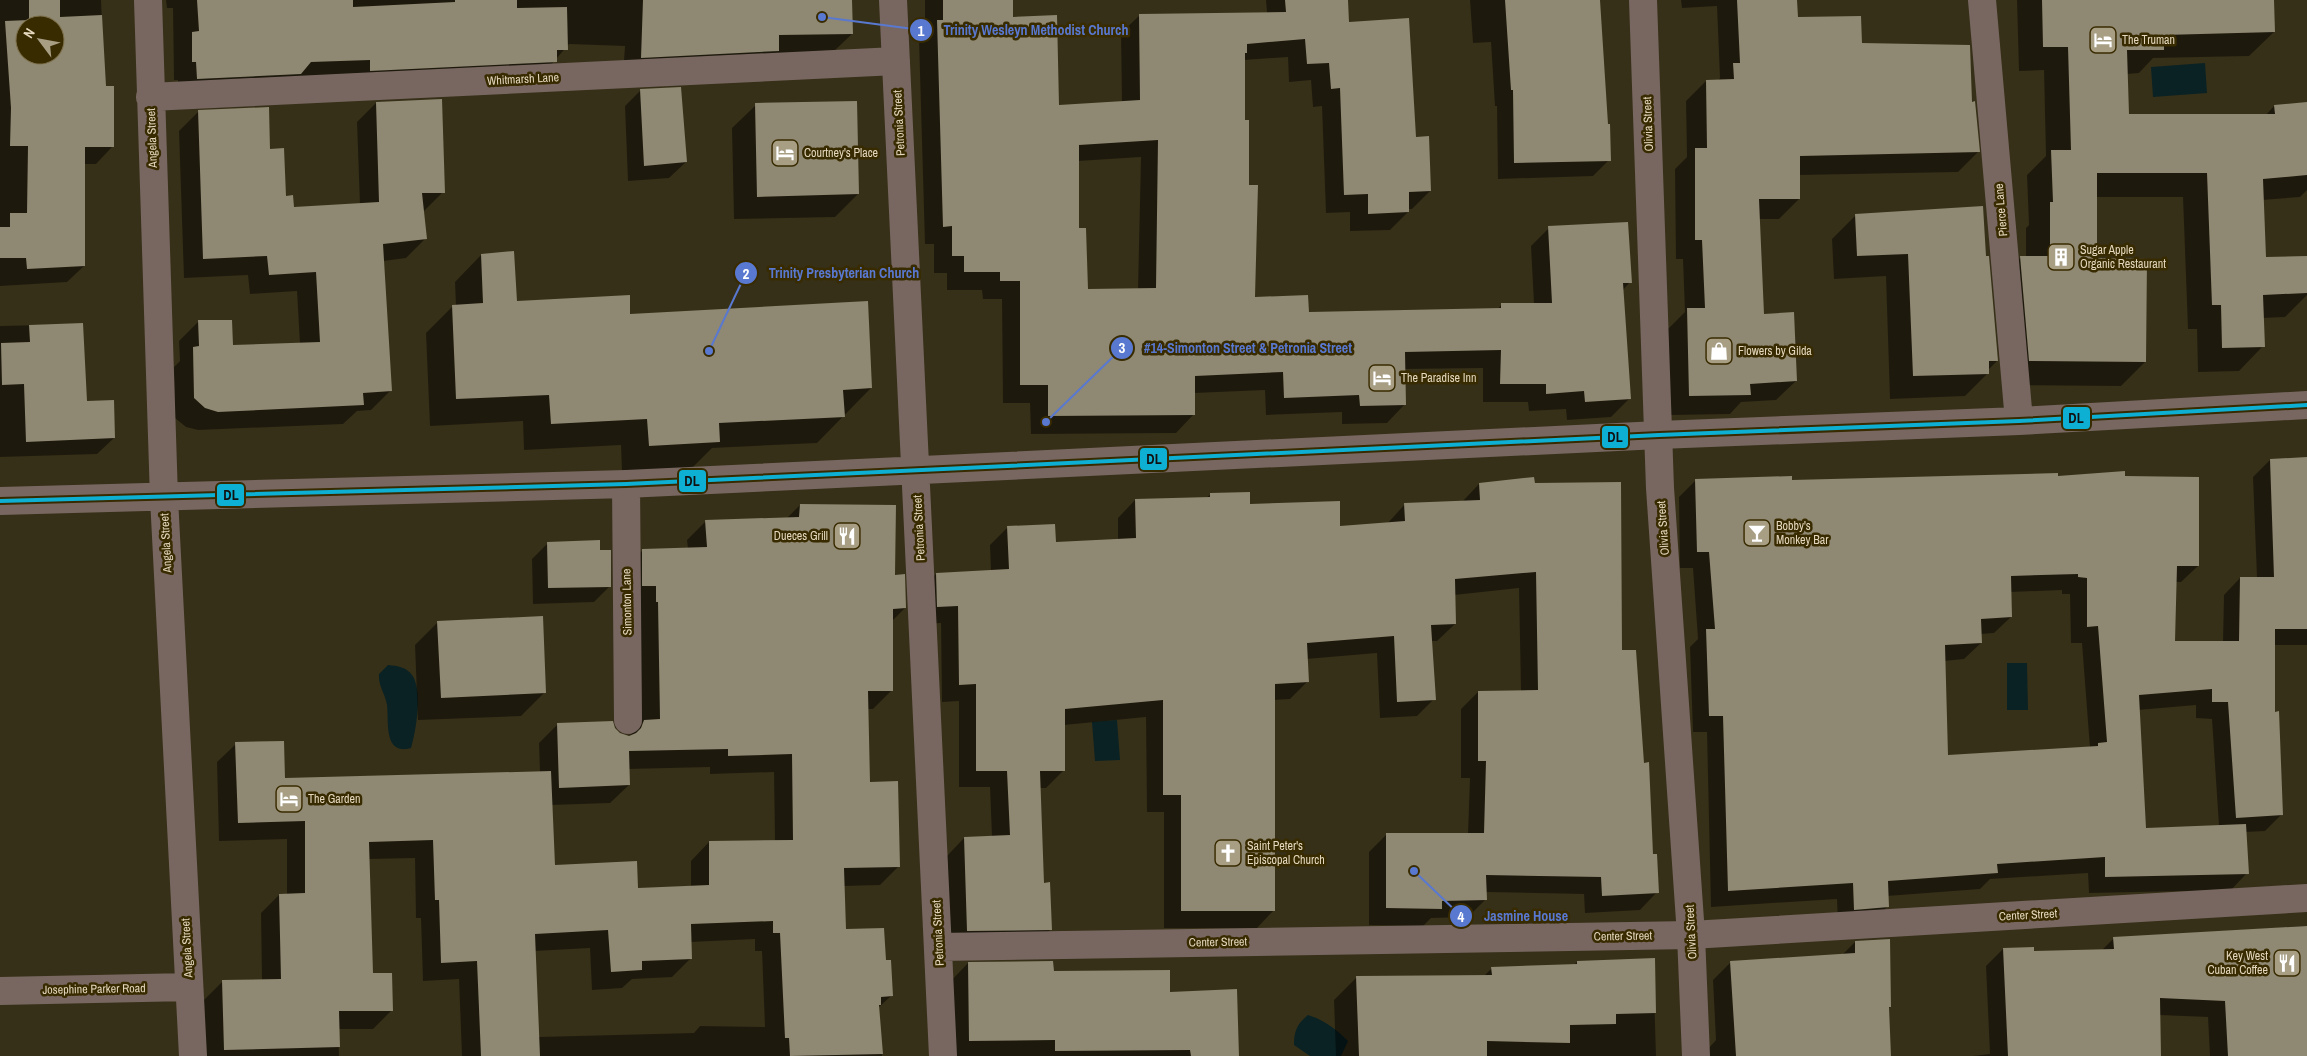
<svg xmlns="http://www.w3.org/2000/svg" width="2307" height="1056" viewBox="0 0 2307 1056" font-family="'Archivo Narrow',sans-serif">
<style>
.water{fill:#0a2224}
.shadow{fill:#0007;fill-rule:evenodd}
.building{fill:#8f8872;fill-rule:evenodd}
.lines{fill:none;stroke-linecap:round;stroke-linejoin:round}
.minor{stroke:#786761;stroke-width:28}
.bus-1-casing{stroke:#392b00;stroke-width:8}
.bus-1{stroke:#0dafd3;stroke-width:4}
.labels{text-anchor:middle;dominant-baseline:central;stroke-width:5;stroke-linejoin:round;paint-order:stroke}
.poi-label{font-size:12px;fill:#e4d9be;stroke:#392b00;text-anchor:start}
.street-label{font-size:12px;fill:#e4d9be;stroke:#392b00}
.leader{fill:none;stroke:#5978d0;stroke-width:2}
.callout-dot{fill:#5978d0;stroke:#392b00;stroke-width:2}
.mark-label{font-size:15px;text-anchor:middle;font-weight:bold;fill:#fff}
.callout-label{font-size:14px;text-anchor:middle;font-weight:bold;fill:#5978d0;stroke:#392b00;stroke-width:5;stroke-linejoin:round;paint-order:stroke}
.line-badge{stroke:#392b00;stroke-width:2}
.pale-badge-label{font-size:14px;text-anchor:middle;font-weight:bold;fill:#111}
</style>
<rect width="100%" height="100%" fill="#373018"/>
<!-- water -->
<path class="water" d="M2205,63L2207,93L2153,97L2151,67Z
M2027,663L2028,710H2007V663Z
M388,665C398,666 406,667 412,675C423,690 416,731 411,748C383,756 389,721 387,705C385,693 378,686 379,674Z
M1117,720L1120,760L1095,761L1092,722Z
M1308,1015C1324,1020 1336,1029 1348,1041L1341,1056H1310L1294,1045C1294,1031 1297,1024 1308,1015Z"/>
<!-- shadow -->
<path class="shadow" d="M0,0H101L105,87L112,147L96,164H84V266L67,282L0,286ZM25,25H55V55H25Z
M166,0H851L852,34L833,52L775,53L759,69L623,75L625,46L569,44L538,80L179,97L178,80H174L173,8H167Z
M925,0H1012V18L1058,107L1122,103L1121,33L1140,15L1267,13L1266,0H1347L1348,23L1415,138L1430,191L1412,209H1408V212L1390,230L1350,231V212L1326,213L1322,106L1313,107L1311,80L1289,82L1288,57L1244,60V121L1254,299L1307,313L1497,310L1502,304H1534L1531,246L1549,228L1630,282L1623,290L1629,399L1611,417L1567,420L1566,409L1529,411L1528,402H1483V368L1404,369L1405,404L1387,423L1342,424V412L1266,415L1265,390L1194,393V414L1176,433L1031,434L1030,403H1003L1002,299H983L982,290H947V273H934V244H925L919,39L925,33ZM1141,157L1138,290H1087L1078,229V161Z
M1470,0H1599L1609,160L1593,176L1498,179L1497,106H1495L1491,42L1473,43Z
M1681,0H1796L1797,18L1861,44L1970,103L1978,152L1958,172L1799,175V199L1779,219H1759L1763,315L1796,381L1776,400L1741,402L1730,414L1670,415L1668,329L1685,312L1683,259H1676L1675,169L1687,157L1686,101L1706,81H1718L1720,78L1717,6L1682,8Z
M2017,0H2273L2274,32L2249,56L2153,58L2139,73L2127,74L2128,115L2265,116L2274,106L2307,103V190L2300,197L2262,200L2265,259L2307,257V295L2285,317L2262,318L2263,346L2239,371L2198,372L2197,329H2188L2183,197H2096V260L2145,362L2121,386L2005,385L1996,282L2021,257H2026V228L2029,225L2027,175L2046,156L2044,70L2019,71Z
M641,90L686,162L669,178L628,181L625,106Z
M376,103L443,192L423,212L425,239L406,258L383,261L390,391L371,410L357,411L343,424L198,430L186,427L175,418L174,367L180,361L179,341L198,322L232,346L300,344L297,291L250,294L248,275L184,278L179,131L198,112L269,150L285,197L293,209L360,205L357,122Z
M756,105L858,194L835,217L734,219L732,128Z
M1855,216L1984,258L1997,361L1988,370V373L1965,396L1890,399L1886,276L1834,279L1832,239Z
M481,255L516,302L629,315L871,388L817,443L712,448L692,468L622,472L621,445L524,450L523,421L430,426L426,333L453,306H456L455,282Z
M82,324L85,402L114,438L97,454L0,457V326Z
M2307,458V645H2274L2273,713L2282,814L2265,831L2245,832L2247,873L2231,890L2089,893L2088,873L1990,879L1980,889L1887,896V907L1871,924L1838,926L1837,899L1711,907L1707,732H1693L1690,647L1698,639L1693,568H1680L1679,497L1696,480L1791,481L2124,478L2198,566L2181,582H2175L2174,642L2223,643L2224,595L2240,578H2257L2253,477L2270,460ZM2062,590V594H2070L2071,643H2082L2090,748L1947,756L1944,661L1964,659L1981,643V634L1994,633L2011,617L2010,592ZM2196,705V718L2212,719L2219,826L2145,829L2138,710Z
M1479,484L1534,485L1621,651L1643,764L1657,892L1640,910L1585,913L1584,894L1486,892V899L1468,917L1431,918L1423,926L1369,925V852L1387,834H1468L1470,778H1461V709L1478,692L1521,691L1519,588L1454,595L1455,624L1437,641H1431L1434,699L1417,716L1380,718L1377,653L1306,659L1307,682L1290,699L1273,700L1274,910L1257,928H1164V812H1147L1146,717L1064,725V770L1046,788H1039L1042,884L1051,929L1033,946L950,948L947,856L964,838L992,837L990,787H959V701L942,702L941,623L920,624L919,591L936,574L991,571L990,545L1008,527L1055,544L1118,540V518L1135,500L1206,498L1211,494L1339,527L1387,524L1405,504L1462,502Z
M800,505L894,576L905,608L892,621V690L873,709H867L868,783L899,866L880,885L843,886L845,931L885,962L891,996L878,1008L882,1056H462L459,979L423,981L421,918H416L415,858L369,859L372,975L392,1010L373,1029H338L339,1056H206L204,1000L223,981L262,980L261,913L279,895H287V839L219,841L217,762L236,744L284,779L540,772L539,743L558,724L614,729L619,734L628,737L642,724L640,620L624,569L643,550L688,549L687,540L706,521L787,518ZM710,767V774L774,772L775,841L709,842L691,861V887L637,889L553,866L551,805L610,803L629,785L628,769ZM755,939V951H762L765,1027L700,1026L694,1033L538,1037L534,951L590,948L592,990L622,988L632,979L672,977L690,959V942Z
M548,543L598,552L610,586L594,602L533,604L532,559Z
M438,622L545,692L521,716L418,720L415,645Z
M2307,926V1056H2210L2208,1017L2159,1015L2160,1056H1973L1990,1054L1986,966L2003,949L2033,952L2101,951L2114,938Z
M1855,942L1890,1007L1888,1009L1890,1056H1708V1049L1716,1040L1713,980L1731,962L1842,955Z
M1653,960L1656,1056H1336L1334,1000L1356,978L1484,976L1492,968L1574,965L1577,962Z
M968,963L1053,972L1169,993L1237,1056H952L950,982Z"/>
<!-- building -->
<path class="building" d="M29,0H60V17L102,15L106,86H114V147H85V266L27,269L26,258H0V227H10V213H27L28,146H10L11,108L5,21L29,20ZM25,25H55V55H25Z
M197,0H353V7L455,2V0H517V8L567,7L568,50H557V62L370,71V60L311,62L301,74L197,79L196,62H192V32L199,31Z
M643,0H852L853,34L779,35V51L641,58Z
M943,0H1013V17L1057,15L1059,105L1140,100L1139,14L1286,12L1285,0H1348L1349,22L1409,18L1416,137L1429,136L1431,191L1409,192V212L1368,214V194L1344,195L1340,88L1331,89L1329,63L1307,64L1305,39L1247,44V53H1245V120H1249V185H1258L1255,297L1308,295L1309,312L1501,308V303H1552L1548,226L1628,222L1632,283H1623L1631,399L1585,402L1584,391L1546,394V384H1500L1501,350L1405,352L1406,405L1360,406L1359,395L1284,398L1283,372L1195,376V415L1048,416V385H1020V281H1000V272H964V256H952V226L943,227L937,20H943ZM1158,140L1156,288L1088,289L1086,228H1079V145Z
M1505,0H1600L1608,124H1610L1611,161L1514,163L1513,90H1511Z
M1737,0H1797L1798,17L1861,16L1862,43L1970,45L1972,102L1975,101L1980,152L1800,156V199H1759L1764,314L1794,312L1797,381L1750,384L1751,395L1689,396L1687,308H1705L1702,240H1695V148H1707L1706,80L1734,79L1733,63H1740Z
M2042,0H2274L2275,32L2164,35V50H2127L2129,114H2275L2274,105L2307,102V175L2263,179L2266,257L2307,256V293L2263,295L2265,347L2222,348L2221,305H2212L2207,173H2097V258L2147,259L2146,362L2029,361L2020,256H2050V202H2053L2051,150H2071L2068,47H2043Z
M681,87L687,162L644,166L640,89Z
M442,99L445,193H422L427,239L383,244L392,391L363,393L364,405L218,412L205,408L194,398L193,347L199,346L198,320H232L233,345L320,342L316,272L269,275L267,256L203,259L198,110L269,107L270,149L284,148L286,196L293,195L294,207L379,202L376,102Z
M857,101L859,194L757,197L755,103Z
M1983,206L1986,256H1989L1998,361H1989V374L1913,376L1908,254L1857,256L1855,214Z
M514,251L517,301L630,295V314L868,301L872,388L843,390L845,417L719,423L720,442L649,446L647,419L551,424L549,395L456,399L452,305L483,303L481,254Z
M83,323L87,401L114,400L115,438L26,442L24,384L2,385L1,343L30,342L29,325Z
M2307,457V629H2275V712L2279,711L2283,815L2236,818L2228,702H2212V689L2139,695L2146,828L2246,824L2249,874L2105,877V857L1997,864L1998,873L1888,881L1889,907L1854,910L1853,883L1728,891L1723,716H1709L1706,629H1715L1709,552H1697L1695,479L1792,476V480L2058,473V476L2125,471V476L2199,477V566H2177L2175,641H2239L2240,577H2274L2270,459ZM2078,574V577L2087,578V627L2098,626L2107,742L2098,743V746L1948,755L1945,645L1982,643L1981,619L2012,617L2011,576Z
M1534,477L1535,483L1621,482L1622,650H1636L1644,763L1649,762L1653,854H1657L1659,893L1602,896L1601,877L1486,875L1487,900L1442,901V909L1386,908V833H1484L1486,761H1478V691L1538,690L1536,572L1455,579L1456,624L1431,625L1436,700L1397,702L1394,636L1307,643L1309,682L1275,684V911H1181V795H1163V700L1065,709V771H1040L1044,883L1050,882L1052,930L967,931L964,837L1010,835L1007,771H976V684L959,685L958,606L937,607L936,573L1009,569L1007,526L1055,524L1056,542L1136,538L1135,499L1210,497V493L1250,492V504L1340,501V526L1405,521L1404,503L1480,500L1479,483Z
M800,504L896,505L895,575L905,574L906,608L893,609V691H868L870,782L898,781L900,867L844,868L846,929L884,928L886,960H891L893,996L881,997V1005H879L883,1054L790,1056L789,1038H785L780,933H773V921L691,924L692,959L642,961V970L611,972L608,930L535,934L540,1056H481L477,961L441,963L439,900H435L433,840L369,842L373,973H392L393,1011H339L340,1047L224,1050L222,980L281,979L279,894L305,893V821L238,823L235,742L284,741L285,778L551,771L555,865L637,861L638,888L709,885V841L793,840L792,754L728,756V749L629,751L630,785L559,788L557,723L613,721L615,728L620,733L629,736L636,733L641,728L644,720L660,719L658,602H656V586H642V549L707,547L705,520L799,517Z
M600,540V550H611V587L548,588L547,542Z
M543,616L546,693L441,698L437,621Z
M2307,926V1056H2228L2225,1001L2160,998L2161,1056H2008L2003,948L2034,947V951L2114,949L2113,937Z
M1890,939L1891,1007H1889L1891,1056H1736L1730,961L1855,953V941Z
M1655,958L1656,1013L1616,1014V1024L1570,1025V1043L1487,1041V1056H1359L1356,976L1492,975L1491,967L1577,964V961Z
M1053,961L1054,971L1170,970V992L1237,989L1239,1056H1191L1190,1050L1055,1051V1040L969,1041L968,962Z"/>
<g class="lines">
<!-- minor -->
<path class="minor" d="M148,0L164,498L193,1056
M893,0L943,1056
M1643,0L1660,488L1691,935L1696,1056
M1982,0L2019,421
M150,97L896,61
M626,484L628,720
M0,501L626,484L1659,435L2019,421L2307,405
M938,947L1691,935L2307,898
M0,991L189,987"/>
<!-- bus-1 casing -->
<g class="bus-1-casing">
<path id="bus-1" d="M0,501L626,484L1659,435L2019,421L2307,405"/>
</g>
<!-- bus-1 -->
<use href="#bus-1" class="bus-1"/>
</g>
<!-- icons -->
<defs>
<g id="hotel-square" transform="scale(1.4375)"><rect x="-9" y="-9" width="18" height="18" rx="4" fill="#a79e84" stroke="#392b00"/><path d="M-6-4.5h1.5V1H6V5H4.5V3h-9V5H-6ZM-4 0a1.8 1.8 0 1 1 3.6 0ZM.5 0V-2.5h3Q6-2.5 6 0Z" fill="#fff"/></g>
<g id="building-square" transform="scale(1.4375)"><rect x="-9" y="-9" width="18" height="18" rx="4" fill="#a79e84" stroke="#392b00"/><path d="M-4-6H4V6H1V3H-1V6H-4ZM-2.5-4.3h1.7v1.8h-1.7ZM.8-4.3h1.7v1.8H.8ZM-2.5-1h1.7V.8h-1.7ZM.8-1h1.7V.8H.8Z" fill="#fff"/></g>
<g id="shop-square" transform="scale(1.4375)"><rect x="-9" y="-9" width="18" height="18" rx="4" fill="#a79e84" stroke="#392b00"/><path d="M-5-2.5h2.3a2.7 3.5 0 0 1 5.4 0H5L5.5 6h-11ZM-1.5-2.5h3a1.5 2.3 0 0 0-3 0Z" fill="#fff"/></g>
<g id="bar-square" transform="scale(1.4375)"><rect x="-9" y="-9" width="18" height="18" rx="4" fill="#a79e84" stroke="#392b00"/><path d="M-6-5H6L.8 .8V4.5H3.5V6h-7V4.5H-.8V.8Z" fill="#fff"/></g>
<g id="restaurant-square" transform="scale(1.4375)"><rect x="-9" y="-9" width="18" height="18" rx="4" fill="#a79e84" stroke="#392b00"/><path d="M-5-6h1v4h1v-4h1v4h1v-4h1v5L-1.5 .5V6h-2V.5L-5-1ZM5-6V6H3V1.5H1.5Q1.5-4 5-6Z" fill="#fff"/></g>
<g id="church-square" transform="scale(1.4375)"><rect x="-9" y="-9" width="18" height="18" rx="4" fill="#a79e84" stroke="#392b00"/><path d="M-1.2-6h2.4v3.5h3.3v2.4h-3.3V6h-2.4V-.1h-3.3v-2.4h3.3Z" fill="#fff"/></g>
</defs>
<g fill-rule="evenodd">
<use href="#hotel-square" x="2103" y="40"/>
<use href="#hotel-square" x="785" y="153"/>
<use href="#building-square" x="2061" y="257"/>
<use href="#shop-square" x="1719" y="351"/>
<use href="#hotel-square" x="1382" y="378"/>
<use href="#bar-square" x="1757" y="533"/>
<use href="#restaurant-square" x="847" y="536"/>
<use href="#hotel-square" x="289" y="799"/>
<use href="#church-square" x="1228" y="853"/>
<use href="#restaurant-square" x="2287" y="963"/>
</g>
<g class="labels">
<!-- poi labels -->
<g class="poi-label">
<text x="2122" y="40">The Truman</text>
<text x="804" y="153">Courtney's Place</text>
<text x="2080" y="250">Sugar Apple<tspan x="2080" dy="14">Organic Restaurant</tspan></text>
<text x="1738" y="351">Flowers by Gilda</text>
<text x="1401" y="378">The Paradise Inn</text>
<text x="1776" y="526">Bobby's<tspan x="1776" dy="14">Monkey Bar</tspan></text>
<text x="828" y="536" text-anchor="end">Dueces Grill</text>
<text x="308" y="799">The Garden</text>
<text x="1247" y="846">Saint Peter's<tspan x="1247" dy="14">Episcopal Church</tspan></text>
<text x="2268" y="956" text-anchor="end">Key West<tspan x="2268" dy="14">Cuban Coffee</tspan></text>
</g>
<!-- street labels -->
<g class="street-label">
<text transform="translate(523 79) rotate(-3)">Whitmarsh Lane</text>
<text transform="translate(899 123) rotate(-93)">Petronia Street</text>
<text transform="translate(1648 124) rotate(-92)">Olivia Street</text>
<text transform="translate(152 138) rotate(-92)">Angela Street</text>
<text transform="translate(2001 210) rotate(-95)">Pierce Lane</text>
<text transform="translate(919 528) rotate(-93)">Petronia Street</text>
<text transform="translate(1663 528) rotate(-94)">Olivia Street</text>
<text transform="translate(166 543) rotate(-93)">Angela Street</text>
<text transform="translate(627 602) rotate(-91)">Simonton Lane</text>
<text transform="translate(2028 915) rotate(-3)">Center Street</text>
<text transform="translate(1691 932) rotate(-93)">Olivia Street</text>
<text transform="translate(938 933) rotate(-93)">Petronia Street</text>
<text transform="translate(1623 936) rotate(-1)">Center Street</text>
<text transform="translate(1218 942) rotate(-1)">Center Street</text>
<text transform="translate(187 948) rotate(-93)">Angela Street</text>
<text transform="translate(94 989) rotate(-1)">Josephine Parker Road</text>
</g>
</g>
<!-- callouts -->
<path class="leader" d="M822 17L921 30M709 351L746 273M1046 422L1122 348M1414 871L1461 916"/>
<g class="callout-dot">
<circle cx="822" cy="17" r="5"/>
<circle cx="709" cy="351" r="5"/>
<circle cx="1046" cy="422" r="5"/>
<circle cx="1414" cy="871" r="5"/>
<circle cx="921" cy="30" r="12"/>
<circle cx="746" cy="273" r="12"/>
<circle cx="1122" cy="348" r="12"/>
<circle cx="1461" cy="916" r="12"/>
</g>
<g class="mark-label">
<text x="921" y="36">1</text>
<text x="746" y="279">2</text>
<text x="1122" y="353">3</text>
<text x="1461" y="922">4</text>
</g>
<g class="callout-label">
<text x="1036" y="35">Trinity Wesleyn Methodist Church</text>
<text x="844" y="278">Trinity Presbyterian Church</text>
<text x="1248" y="353">#14-Simonton Street &amp; Petronia Street</text>
<text x="1526" y="921">Jasmine House</text>
</g>
<g class="line-badge">
<rect x="2062" y="406" width="29" height="24" rx="5" fill="#0dafd3"/>
<rect x="1601" y="425" width="28" height="24" rx="5" fill="#0dafd3"/>
<rect x="1139" y="447" width="29" height="24" rx="5" fill="#0dafd3"/>
<rect x="678" y="469" width="29" height="24" rx="5" fill="#0dafd3"/>
<rect x="216" y="483" width="29" height="24" rx="5" fill="#0dafd3"/>
</g>
<g class="pale-badge-label">
<text x="2076" y="423">DL</text>
<text x="1615" y="442">DL</text>
<text x="1154" y="464">DL</text>
<text x="692" y="486">DL</text>
<text x="231" y="500">DL</text>
</g>
<!-- north arrow -->
<g transform="translate(40 40) rotate(302)"><circle r="24" fill="#392b00" stroke="#7d714c"/>
<path d="M0-4L9 19L0 12L-9 19Z" fill="#a79e84"/>
<text y="-8" font-size="14" font-weight="bold" text-anchor="middle" fill="#e4d9be">N</text>
</g>
</svg>
